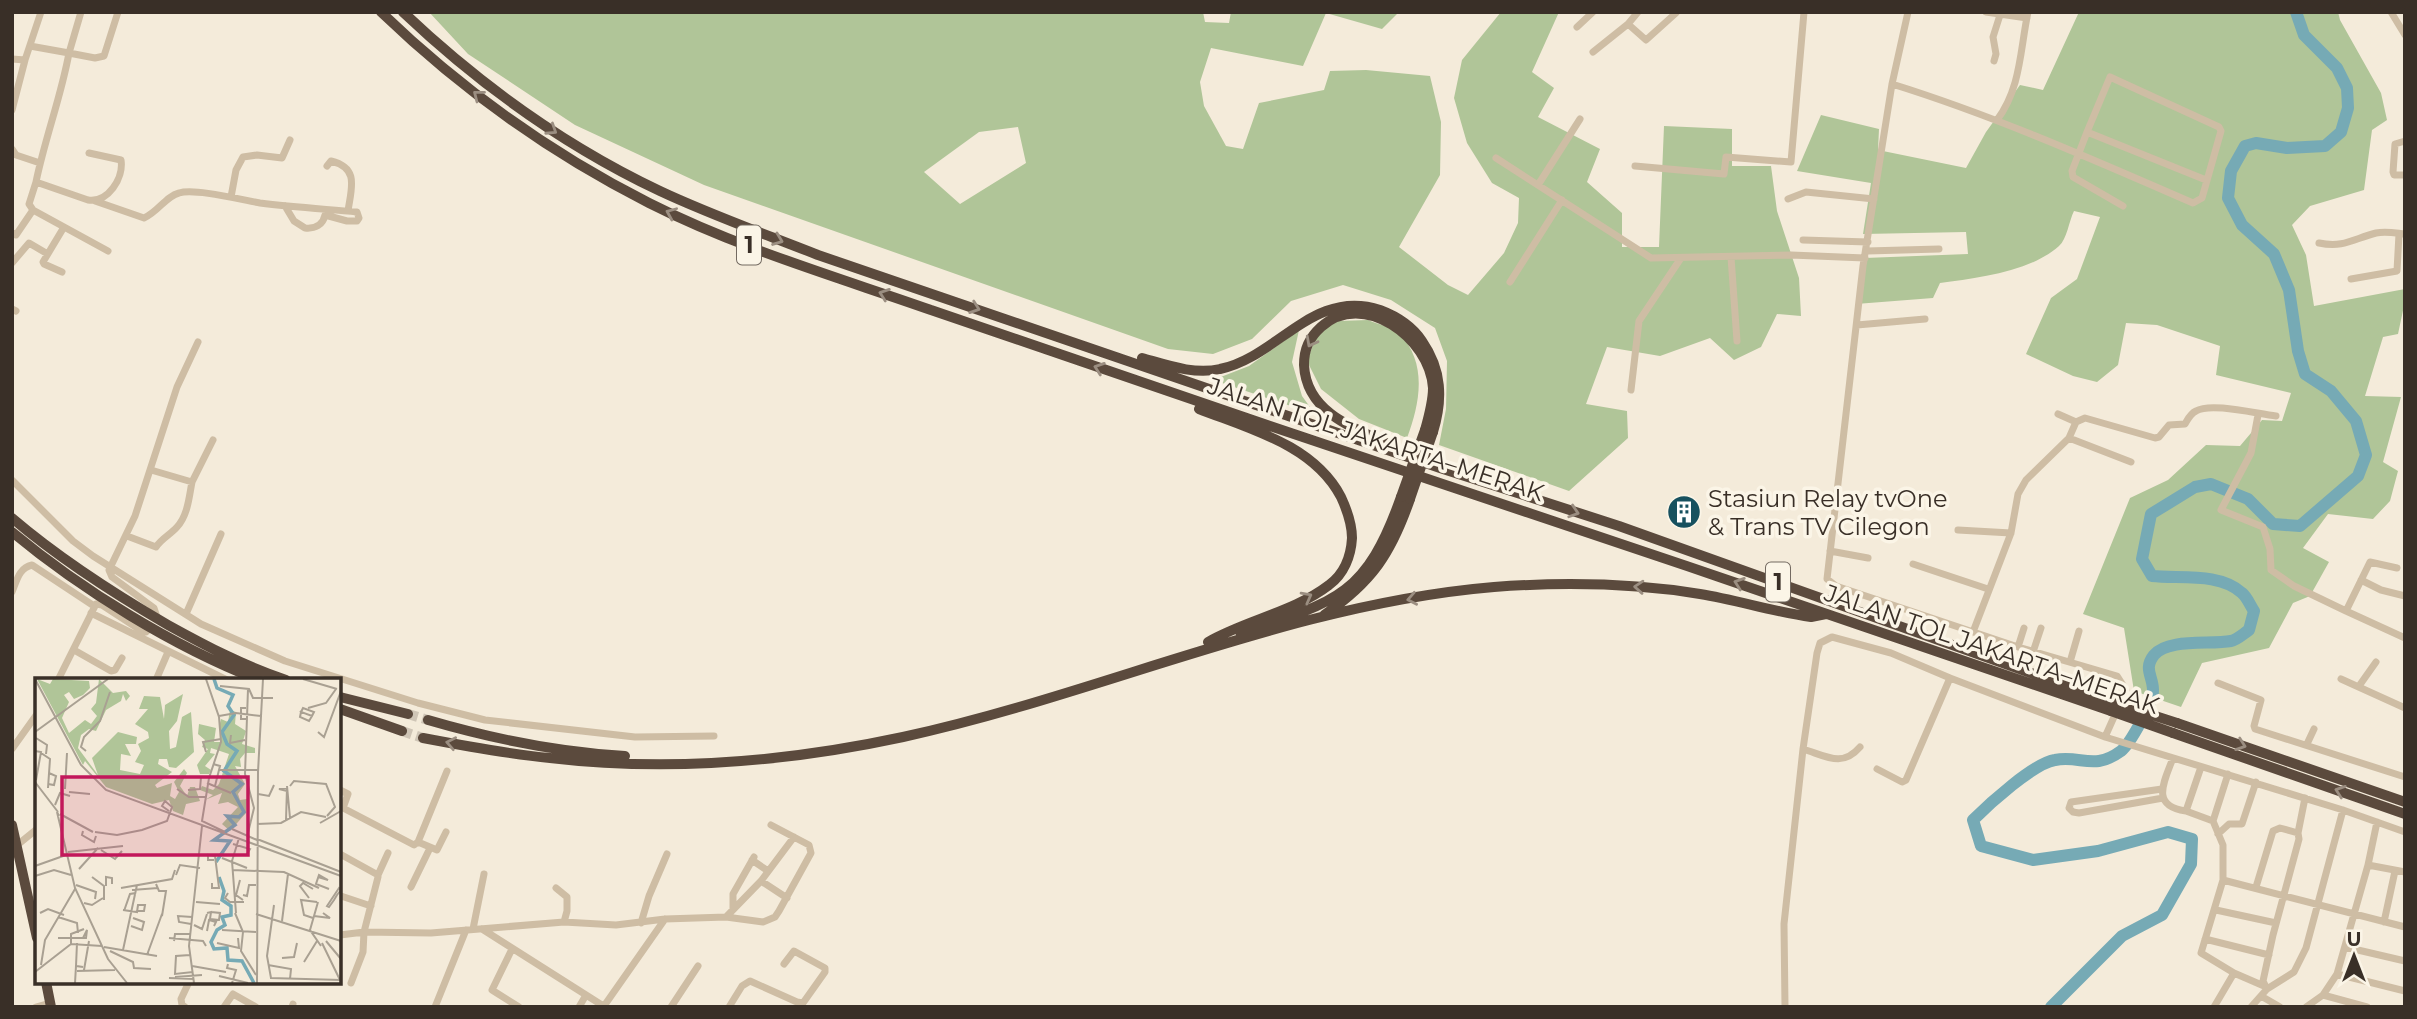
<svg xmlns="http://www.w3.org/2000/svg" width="2417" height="1019" viewBox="0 0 2417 1019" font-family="Montserrat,sans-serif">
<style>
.green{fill:#b0c598;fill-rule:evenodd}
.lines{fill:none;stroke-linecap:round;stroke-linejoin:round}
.river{stroke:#76aab5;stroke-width:12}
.highway-tunnel{stroke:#cfc5b6;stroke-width:10;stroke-dasharray:10 5;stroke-linecap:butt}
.minor{stroke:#cebda4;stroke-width:7}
.highway{stroke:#5b4a3d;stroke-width:10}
.highway-bridge{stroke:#5b4a3d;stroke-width:10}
.oneway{stroke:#9b8e81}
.labels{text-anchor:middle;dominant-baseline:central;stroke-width:7;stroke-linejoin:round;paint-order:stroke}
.shield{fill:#fbf5e7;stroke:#736a61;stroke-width:2}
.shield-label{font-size:23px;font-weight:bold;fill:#392f27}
.street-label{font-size:24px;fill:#392f27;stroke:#fbf5e7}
.poi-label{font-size:24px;fill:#392f27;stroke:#fbf5e7;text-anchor:start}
.inset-river{fill:none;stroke:#76aab5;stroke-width:3.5}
.inset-road{fill:none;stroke:#a9a092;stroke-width:2}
.view{fill:#c2185b;fill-opacity:0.15;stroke:#c2185b;stroke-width:3.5}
.inset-edge{fill:none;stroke:#392f27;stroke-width:3.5}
</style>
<rect width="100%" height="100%" fill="#f4ebda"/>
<!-- green -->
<path class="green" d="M429,12H1203L1205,22L1229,23L1231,12H1399L1382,29L1326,13L1303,66L1211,48L1200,82L1204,106L1226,146L1243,149L1259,103L1324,90L1330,71L1366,70L1430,76L1441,122L1440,175L1399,247L1448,285L1468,295L1504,253L1518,223L1519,198L1492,183L1467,143L1454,98L1462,60L1501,12H1559L1532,72L1554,88L1538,117L1600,149L1587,182L1622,213V247H1659L1664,126L1732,129V166H1771L1777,211L1799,278L1801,316L1777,314L1761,347L1734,360L1710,338L1660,356L1607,347L1586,404L1627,411L1628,438L1569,491L1439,445L1446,409L1447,361L1435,328L1391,300L1343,285L1291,301L1252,339L1213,354L1168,349L704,185L575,125L468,54ZM1018,127L1026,163L960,204L924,172L979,132Z
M2079,12H2338L2340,20L2381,93L2387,120L2372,130L2364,190L2310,206L2292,225L2306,255L2314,306L2405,289V301L2398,334L2383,337L2365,396L2401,397L2383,462L2398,471L2390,501L2373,519L2328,514L2303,548L2329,562L2310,596L2293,603L2269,648L2202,663L2181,707L2134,691L2124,628L2083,614L2130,498L2168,480L2206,445L2240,446L2262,420L2282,421L2291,393L2216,375L2220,346L2157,325L2126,323L2118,365L2097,382L2073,376L2026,354L2051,298L2077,279L2100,217L2074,211C2069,221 2067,239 2059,246C2030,272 1977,278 1940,283L1933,298L1856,304L1865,258L1968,254L1966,232L1863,234L1871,183L1797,171L1821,115L1879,129L1878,150L1966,168L1986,132L2020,85L2043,90Z
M1368,320C1377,324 1392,327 1399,333C1428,363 1420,403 1407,438L1359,419L1321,389L1307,361L1318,332L1338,321Z
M1299,330L1292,362L1302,396L1315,414L1213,380L1249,366Z"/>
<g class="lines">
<!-- river -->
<path class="river" d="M2051,1007L2122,936L2162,915L2191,864L2192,839L2168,832L2098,851L2033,860L1981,846L1973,820C1989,804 2034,763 2055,760C2081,755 2094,771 2121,751C2130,744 2154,701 2153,690C2153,676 2143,669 2154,655C2168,638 2210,645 2231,641C2237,640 2243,634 2249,630L2254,611C2250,605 2247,597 2242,593C2220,572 2179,579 2152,576L2142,559L2151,514L2195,487L2211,484L2248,499L2273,524L2300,526L2358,476L2366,455L2356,421L2331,391L2305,374L2298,351L2289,290L2274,254L2242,225L2228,198L2231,171L2245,146L2256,143L2287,148L2325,146L2341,132L2348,108L2347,88L2337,68L2304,35L2296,12"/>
<!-- highway-tunnel -->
<path class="highway-tunnel" d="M408,714L428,720
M402,731L423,738"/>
<!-- minor -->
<path class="minor" d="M81,12L69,53L95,58L104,56L118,12
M1638,12L1628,24L1646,40L1676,13
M1908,12L1892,84L1863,266L1827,579L1836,586L2018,647L2117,676L2126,690L2105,737
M1986,12L2027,18
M2391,12L2405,35
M1577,27L1593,12
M30,46L69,53C61,97 45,138 36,182
M1593,52L1628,24
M12,59L25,60
M1994,61L1996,54L1993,37L2000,15
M1892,84C1995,116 2094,160 2193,203L2202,198L2221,131L2219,127L2110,77L2087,132
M12,110L25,60L41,12
M1997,120C2021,88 2020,50 2028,12
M2405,141L2395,144L2393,172L2394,175H2405
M12,149L16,155L40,163
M1496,158L1651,258L1791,255L1865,258
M327,166L331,161C360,168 351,189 348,211
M1635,166L1724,174L1726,157L1791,162L1804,12
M1538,185L1580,119
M231,197L236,170L243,157L257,155L282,158L290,140
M1788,199L1806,192L1874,199
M95,201L144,218C158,212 166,196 179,193C195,188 242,200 260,203C292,207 324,209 357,212L359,218L357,221H347L325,215C323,225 315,229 305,228L294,221L285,206
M2123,206L2073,177L2072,171L2087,132L2206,180
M33,210L29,204L36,182L88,200C108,203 124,178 121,160L89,153
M12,233L16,235L33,210L108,251
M1803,240L1868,242
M2319,243C2344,248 2353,239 2376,233C2386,231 2395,233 2405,234
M1867,251L1939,249
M1731,257L1737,341
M12,263L29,243L46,253
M62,272L44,264L43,262L64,227
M2351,279L2397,271L2399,234
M1510,282L1562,200
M12,309L16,311
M1857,325L1925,319
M1631,390L1639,321L1681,258
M2058,414L2076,422L2069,438
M2258,415L2251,453L2221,510L2263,527L2270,549L2271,570L2294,586L2346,611
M2076,422L2085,418L2155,438L2159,437L2169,425L2185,424C2188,419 2190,414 2196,411C2211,402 2257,414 2276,416
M151,470L192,482L213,440
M12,480L73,541L93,556L201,624L285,661L418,703L485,720L635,737L714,736
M1958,530L2011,533
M127,536L156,547C162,538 170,535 177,527C188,515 189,497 192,482
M1830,551L1868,558
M1913,564L1988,589
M2397,568L2370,562L2346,611L2405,638
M2361,580L2381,590L2405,596
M12,592C17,580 19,568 32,565L94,606
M91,613L227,680
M156,614L154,608L112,577L109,570L135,516L177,387L198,342
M186,614L221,534
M1973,632L2011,533L2018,494L2026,480L2069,438L2131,462
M2018,647L2024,628
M74,650L111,671L115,670L122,658
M2033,652L2041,628
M2070,662L2079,631
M2341,679L2405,708
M58,680L96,604L102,605L142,631L146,632L150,628
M156,680L168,652
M2218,683L2261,700L2254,726L2255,729L2405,777
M2359,686L2376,662
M2307,744L2314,729
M12,749L37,714
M1803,749C1826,756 1842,768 1860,747
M2173,758C2164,782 2150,806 2186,811
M2201,767L2186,811L2213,821
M1877,769L1902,782L1906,780L1950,678
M2228,774L2213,821L2223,845V880L2201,953L2234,973
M2162,789L2071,802L2069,808L2073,812L2079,813L2163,798
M340,790L348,794L343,808L414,845L418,842L447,771
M2218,834L2229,824H2242L2256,782
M418,842L437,850L446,832
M16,846L37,829
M340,854L378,875V877L364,932L363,952L351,983
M752,860L768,871
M2368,865L2405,872
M378,875L388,853
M2223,880L2405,927
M761,881L787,898
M411,887L430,848
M2256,887L2273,831L2280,828L2298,833
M556,888L567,897V911L564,922
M341,896L371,906
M733,909V894L754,857
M2216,910L2276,923
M726,917L761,881L794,837
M2384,922L2395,871
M641,923L649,896L667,854
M473,929L484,874
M482,929L605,1007
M340,935L364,932L431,933L564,922L616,925L665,919L726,917L763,922L775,917L779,911L811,853L809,845L771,825
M2205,939L2269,955
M2345,947L2405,961
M512,949L492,990L519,1007
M2337,974L2405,991
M2267,989L2294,972L2306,948L2343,810
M2323,995L2367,1007
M2261,996L2280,1007
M604,1006L665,919
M36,1007L50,1003
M185,1007L182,1005L181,999L189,982
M224,1007L233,994L256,1007
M292,1007L293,1004
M435,1007L466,930
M579,1007L586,995
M671,1007L698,966
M729,1007L742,986L750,981L797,1002L803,1003L825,972V968L794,951L784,964
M1785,1007L1784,924L1803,749L1817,653L1820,643L1832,637L1891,653L1950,678L2105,737L2343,810L2405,832
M2214,1007L2234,973L2264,986
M2251,1007L2267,989L2263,981L2273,935L2299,839L2298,833L2305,798
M2306,1007L2323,995L2337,974L2368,865L2377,822"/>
<!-- highway -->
<path class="highway" d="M381,12C461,89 550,153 649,203C738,248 837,277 931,310C1044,349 1157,388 1270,426C1551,520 1831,614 2111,711
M403,12C479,84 565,146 660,191C711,215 765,234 818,255L1440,468L1619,526L2115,703
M1142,358C1167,365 1194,375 1220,369C1278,357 1313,288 1380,310C1396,316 1412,326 1422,341C1442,370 1443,399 1433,432
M1199,409C1250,429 1314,445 1341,497C1347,510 1352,524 1352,538C1351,556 1344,574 1329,585C1294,612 1246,620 1208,642
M1393,446C1372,436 1349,428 1331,414C1314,401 1305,386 1304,365C1304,349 1309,338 1321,327C1363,289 1430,338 1433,388C1433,402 1429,416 1425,430
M12,518C60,559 113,593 168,625C206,646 244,666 286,680
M12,532C82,590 174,647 259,680
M1324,615C1372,582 1391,554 1410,499
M1240,632C1336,603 1366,596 1401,497
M340,697L408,714
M340,709L402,731
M428,720C493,739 557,752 625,756
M2177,723L2405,802
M2173,733L2405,814
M423,738C465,746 507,754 550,758C668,772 787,762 903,737C1101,694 1290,604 1494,587C1562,582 1632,583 1700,594C1737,600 1774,612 1811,617L1826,614
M12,825L37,938
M46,982L51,1007"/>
<!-- highway-bridge -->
<path class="highway-bridge" d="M1401,497L1425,430
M1410,499L1433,432
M2115,703L2177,723
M2111,711L2173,733"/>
</g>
<!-- one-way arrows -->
<defs><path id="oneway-chevron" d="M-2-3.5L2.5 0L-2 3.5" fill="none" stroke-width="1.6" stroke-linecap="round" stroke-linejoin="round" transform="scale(1.75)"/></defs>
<g class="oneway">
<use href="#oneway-chevron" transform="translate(478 95) rotate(-142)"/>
<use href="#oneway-chevron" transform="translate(552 130) rotate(33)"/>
<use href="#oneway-chevron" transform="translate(671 213) rotate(-157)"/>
<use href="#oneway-chevron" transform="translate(778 240) rotate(21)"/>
<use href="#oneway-chevron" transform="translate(884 294) rotate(-161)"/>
<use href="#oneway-chevron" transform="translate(975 308) rotate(19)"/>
<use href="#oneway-chevron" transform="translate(1311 342) rotate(118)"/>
<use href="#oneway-chevron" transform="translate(1099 368) rotate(-161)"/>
<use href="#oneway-chevron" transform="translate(1574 512) rotate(18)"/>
<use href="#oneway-chevron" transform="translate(1739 583) rotate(-161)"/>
<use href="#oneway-chevron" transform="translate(1639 587) rotate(-176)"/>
<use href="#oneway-chevron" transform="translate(1307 597) rotate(-28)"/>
<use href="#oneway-chevron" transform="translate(1412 599) rotate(169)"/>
<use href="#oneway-chevron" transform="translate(451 743) rotate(-169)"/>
<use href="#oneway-chevron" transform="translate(2241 745) rotate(19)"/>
<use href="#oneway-chevron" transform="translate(2340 791) rotate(-161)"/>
</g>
<!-- icons -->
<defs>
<g id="building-disc" transform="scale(1.75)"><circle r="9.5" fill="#17515f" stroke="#fbf5e7"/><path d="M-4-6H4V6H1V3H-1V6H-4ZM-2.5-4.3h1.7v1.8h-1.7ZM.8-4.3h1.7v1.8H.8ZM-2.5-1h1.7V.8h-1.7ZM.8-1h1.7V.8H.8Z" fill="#fff"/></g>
</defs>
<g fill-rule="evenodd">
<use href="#building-disc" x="1684" y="512"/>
</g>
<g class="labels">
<!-- shield labels -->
<g class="shield">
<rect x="737" y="225.5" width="24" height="39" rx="5"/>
<rect x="1766" y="562.5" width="24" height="39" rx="5"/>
</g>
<g class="shield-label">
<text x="749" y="245">1</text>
<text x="1778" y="582">1</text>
</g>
<!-- street labels -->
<g class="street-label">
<text transform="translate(1376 439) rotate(18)">JALAN TOL JAKARTA–MERAK</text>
<text transform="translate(1992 649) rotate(19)">JALAN TOL JAKARTA–MERAK</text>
</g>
<!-- poi labels -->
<g class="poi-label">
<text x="1708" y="498">Stasiun Relay tvOne<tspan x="1708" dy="28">&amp; Trans TV Cilegon</tspan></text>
</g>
</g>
<!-- overview -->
<g transform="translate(35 678)">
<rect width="306" height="306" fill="#f4ebda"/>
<path d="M2,1L15,6L18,1L54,3L55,10L48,17L39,21L34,14L29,17L34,24L27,40L34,55L50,42L56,46L62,38L56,31L61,25L64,1L78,15L91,13L95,18L91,23L88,16L86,23L71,32L61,53L54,51L46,57L43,70L63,97L57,80L83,54L102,59L101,66H90L96,78L86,76L85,92L105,96L109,87L100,84L106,73L103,66L114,60L113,54L100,46L113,31H104L109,18L125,19L129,41L130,27L148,16L142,43L134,53L135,71L141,69L147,39L156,34L159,74L141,90L134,89L132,81H124L123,86L137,94L120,107L122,110L137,105L135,118L140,121L144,114L139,104L149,91L152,95L145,108L152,118L155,109H160L165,123L151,126L148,137L138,133L134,122L117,126L71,109L50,83L48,87ZM195,32L201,34L200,46L211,53L207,66L220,70V75H210L205,81L206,89L200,88L210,106L203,116L205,122L212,121L211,135L195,153L187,146L203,129L193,124L183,126L187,115L170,122L178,117L165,112L167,108L178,112L184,106L194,76L176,70L175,75L180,76L170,88L176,92L174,96H165L162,87L173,71L167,69L170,62L163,56L164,46L181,50L179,64H185V45L186,41L193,44Z" fill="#b0c598"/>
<path class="inset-river" d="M179,1L182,10L198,17L193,28L199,37L187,54L192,66L202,73L189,93L207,106L198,114L209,134L204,139L192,138L200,147L179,162L195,163L181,184M184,199L189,213L187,222L196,228V237L187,239L190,247L182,252L176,264L179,271L192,270L193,282L207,283L219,305"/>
<path class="inset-road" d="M0,1L46,87L71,112L306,198M171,1L184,39L186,64L174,100L167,143L190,154M268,1L302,11M185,8L214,11L218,20H238M211,30H206V41H211M273,30L291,25L301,11M265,33L266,34L277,38L279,34L268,30L266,34L265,39L274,43L277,38M184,38L201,35L226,38M0,54L73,1M283,54L289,59L306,13M196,57L195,65L210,62M1,60L12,67L11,76M0,73L6,74L1,102M51,73L46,69L49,59L65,43L75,14M171,74L168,64L186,61M6,75L15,81L13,110M178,86L185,88L180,108M184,92H223M0,104L23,134M172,105L196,115M13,106L19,107L21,98L14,95M252,108L255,140M255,108L259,103L291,106L300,129L292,138M30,111L32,75M142,111L154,119H170M153,112L165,111L166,99M34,114L55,116M223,116L234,118L239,107M20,127L25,115L35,118M25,136L58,154M24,138L22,134L40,210L73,281L92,305M251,142L252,110L244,111L252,113M285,145L306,133M222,146L246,145L266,134L291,139M197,151L222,162M48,153L47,157L59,164L61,158M60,154L82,157L107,152L132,143L137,129L130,123L127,128L134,133M212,159L219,130L210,96L213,11M222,161L306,194M198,166L215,171L212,176M66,172L80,181L87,173M33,174L88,168M187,180L212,190M0,188L31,177M44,191L63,170M197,192L249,194L284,210M141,197L145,187L165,190M0,198L19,192L36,197M57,199L69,208V222M283,199L293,202L284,197L281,206L294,211M205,202L201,217L208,222M177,205V210H184L180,178L173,177V182H179M121,206L124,213H131L127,238M41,207L61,214L60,221M71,208V199L77,200V206M86,210L137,201L140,192M306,211V212L302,217L299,222L294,229L292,228L304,210L306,212M97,212L123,210M193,215L190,220L195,224H209M208,217L212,218L214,207H221M274,220L265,208L268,205L278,211M161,224L185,226M283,224L275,252L286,268M49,225L57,227L68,220M88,232L102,234L103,227H110L109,233H103M89,233L95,216L101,215M5,235L13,231L29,237M172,235L176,234L175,241L184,242L185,235L176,234M200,235L208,254L206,273L221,297M201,235L197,183L204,160M221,236L306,263M279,238L295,240L288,235M23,239L42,245L43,255M278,240L269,237L266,222L282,224M247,243L253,196M156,246L144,244L143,238L157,239M159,247L167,251L172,236M96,248L107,252L109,244L98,240M187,252L221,254M172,253L174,242L181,244L179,248M23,260H51L52,252L48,260M134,260L168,263L171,268M139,263L140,256H155M291,263L306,281M182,265L204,270L203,260M287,265L305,302M36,266V256L49,251M69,269L122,278M88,272L102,207M75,273L98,284L99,290L116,291M112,277L127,236M155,277L141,278L140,296L158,294M247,280L259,279L262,265M269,284L282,263M193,286L192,290L201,292L197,305M6,287L10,262L40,211M233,287L256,291L255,301M41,288L42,265M157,288L191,294M49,292L54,263M42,293L80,292M0,294L36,266L67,268M184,298L213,305M140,299L167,297M134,300L159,301M235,300L306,302M236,300L232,278L239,227M40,305L41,288L48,289M159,305L154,268L167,148M222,305L223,94L228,1"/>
<path class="view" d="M27,99H213V177H27Z"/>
<rect width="306" height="306" class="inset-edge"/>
</g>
<!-- border -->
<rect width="2417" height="1019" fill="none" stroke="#392f27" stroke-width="28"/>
<!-- north arrow -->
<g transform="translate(2354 956)" stroke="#fbf5e7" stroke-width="5" paint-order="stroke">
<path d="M0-5L12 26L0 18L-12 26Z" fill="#392f27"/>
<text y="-10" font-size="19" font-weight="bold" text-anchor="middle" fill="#392f27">U</text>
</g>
</svg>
